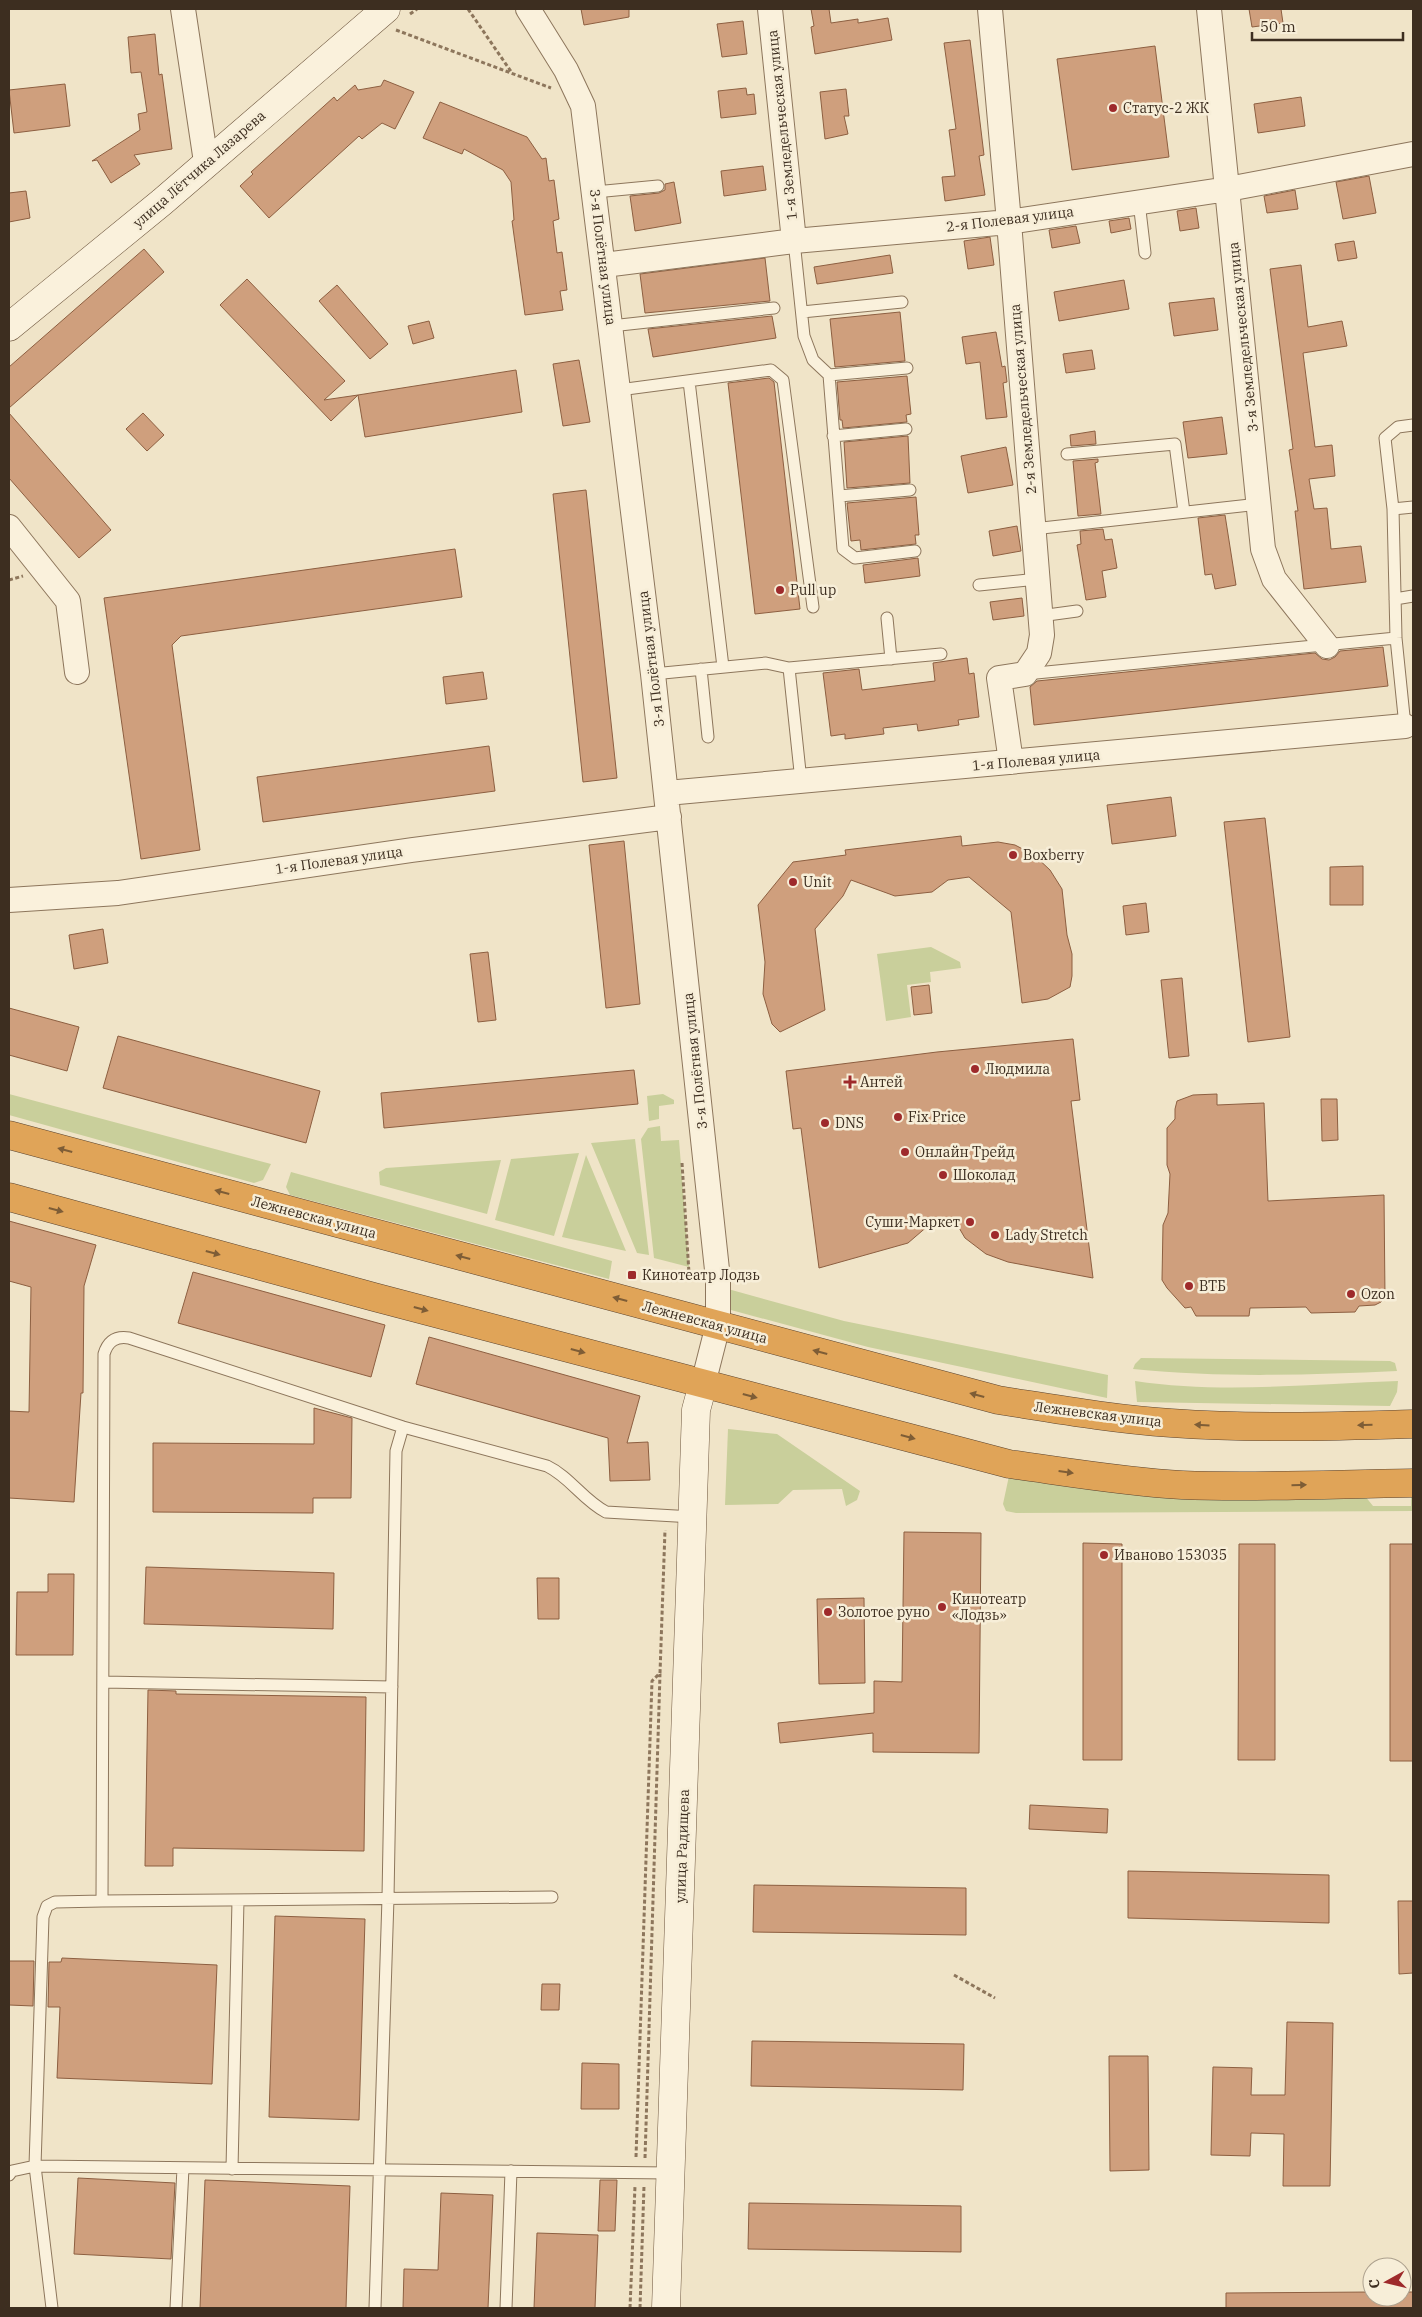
<svg xmlns="http://www.w3.org/2000/svg" width="1422" height="2317" viewBox="0 0 1422 2317" font-family="'IBM Plex Serif',serif">
<style>
.green{fill:#c9cf9b}
.building{fill:#cf9f7d;stroke:#8d5f41}
.lines{fill:none;stroke-linecap:round;stroke-linejoin:round}
.lane-casing{stroke:#8d765c;stroke-width:13}
.street-casing{stroke:#8d765c;stroke-width:26}
.secondary-casing{stroke:#6f573f;stroke-width:29}
.highway-casing{stroke:#5b4430;stroke-width:29}
.path{stroke:#8d765c;stroke-width:3;stroke-dasharray:4 2.5;stroke-linecap:butt}
.lane{stroke:#faf1dc;stroke-width:11}
.street{stroke:#faf1dc;stroke-width:24}
.secondary{stroke:#faf1dc;stroke-width:28}
.highway{stroke:#e0a458;stroke-width:28}
.oneway{fill:#7e5d36}
.poi-dot{fill:#9e2a2b;stroke:#f7eed8;stroke-width:2}
.labels{text-anchor:middle;dominant-baseline:central;stroke-width:5;stroke-linejoin:round;paint-order:stroke}
.poi-label{font-size:14px;fill:#3d2e20;stroke:#f7eed8;text-anchor:start}
.street-label{font-size:14px;fill:#3d2e20;stroke:#f7eed8}
</style>
<rect width="100%" height="100%" fill="#f0e4c8"/>
<!-- green -->
<path class="green" d="M931,947L960,962L961,968L930,972L931,982L907,985L911,1017L886,1021L877,954Z
M9,1094L271,1164L263,1180L254,1183L9,1115Z
M663,1094L674,1100V1104L659,1106V1119L649,1121L647,1096Z
M660,1126L661,1141L679,1140L689,1267L654,1258L641,1139L648,1128Z
M635,1139L649,1255L637,1253L591,1143Z
M579,1153L554,1236L495,1220L511,1159Z
M586,1155L626,1251L562,1237Z
M501,1160L487,1214L380,1185L379,1172L386,1168Z
M291,1172L612,1261L609,1279L290,1195L286,1187Z
M728,1289L844,1321L1108,1375L1107,1398L868,1347L731,1310Z
M1141,1358L1390,1361L1395,1363L1397,1371C1307,1375 1223,1378 1133,1369L1135,1364Z
M1135,1381C1221,1394 1310,1384 1398,1381L1397,1392L1390,1406L1137,1402Z
M728,1429L777,1434L860,1491L857,1500L846,1506L842,1489L793,1490L778,1504L725,1505Z
M1009,1476L1182,1499L1365,1496L1373,1506H1411V1495H1413V1511L1016,1513L1006,1511L1003,1504Z"/>
<!-- building -->
<path class="building" d="M581,9H629V17L584,25Z
M811,9H829L831,23L858,19V23L888,18L892,40L815,54L811,27L814,26Z
M1249,9H1281L1283,23L1252,27Z
M743,21L747,54L722,57L717,24Z
M155,34L159,75L162,74L172,149L134,155L140,164L111,183L97,160L92,161L140,130L138,114L147,112L141,72L131,73L128,37Z
M970,40L984,155L979,156L985,195L945,201L942,177L955,176L949,130L956,129L944,43Z
M1155,46L1169,157L1072,170L1057,59Z
M384,80L414,92L395,129L382,123L362,139L359,136L269,218L240,186L253,174L251,172L334,97L337,101L355,85L358,90L381,86Z
M65,84L70,126L14,133L9,90Z
M746,88L747,95L754,94L756,114L721,118L718,91Z
M846,89L849,116H844L848,134L825,139L820,92Z
M1301,97L1305,126L1258,133L1254,104Z
M440,102L527,137L542,159L546,158L549,181L554,180L559,219L553,221L557,253L562,252L567,290L560,291L563,310L525,315L512,221L514,220L511,182L503,170L464,149L462,154L423,138Z
M763,166L766,190L724,196L721,171Z
M1369,176L1376,213L1343,219L1336,182Z
M674,182L681,223L635,231L630,196L659,193L665,190V184Z
M1295,190L1298,209L1267,213L1264,196Z
M26,191L30,218L9,222V193Z
M1196,208L1199,228L1180,231L1177,211Z
M1129,218L1131,229L1111,233L1109,221Z
M1076,226L1080,243L1052,248L1049,230Z
M990,237L994,265L968,269L964,241Z
M1354,241L1357,258L1338,261L1335,244Z
M144,249L164,272L9,408V367Z
M890,255L893,273L817,284L814,267Z
M765,258L770,301L645,313L640,274Z
M1301,265L1308,327L1342,321L1347,346L1303,353L1315,447L1332,445L1335,476L1309,479L1314,509L1327,508L1331,549L1361,546L1366,582L1304,589L1295,511H1298L1289,450L1293,449L1270,269Z
M247,279L345,381L324,400L358,395L331,421L220,305Z
M1124,280L1129,309L1059,321L1054,292Z
M337,285L388,344L370,359L319,301Z
M1214,298L1218,330L1174,336L1169,303Z
M900,312L905,361L835,367L830,319Z
M772,316L776,338L653,357L648,329Z
M429,321L434,338L413,344L408,326Z
M996,332L1002,367L1005,366L1007,382L1003,383L1007,417L986,419L980,362L966,364L962,337Z
M1092,350L1095,369L1066,373L1063,354Z
M579,360L590,422L563,426L553,364Z
M516,370L522,412L365,437L358,395Z
M907,376L911,414L906,415L907,422L843,428L842,420H840L837,382Z
M769,378L774,382L800,609L755,614L728,383Z
M9,413L111,530L79,558L9,478Z
M143,413L164,435L147,451L126,429Z
M1222,417L1227,454L1188,458L1183,422Z
M1095,431L1096,444L1071,446L1070,435Z
M908,436L910,483L847,488L844,442Z
M1006,447L1013,485L968,493L961,456Z
M1098,459V462L1095,463L1101,514L1078,516L1073,461Z
M586,490L617,778L583,782L553,494Z
M916,497L919,535H915L916,544L861,550L860,540L851,541L847,503Z
M1225,515L1236,585L1215,589L1212,574L1205,575L1198,518Z
M1017,526L1021,551L993,556L989,531Z
M1103,529L1105,540L1112,539L1117,568L1102,571L1106,597L1086,600L1077,545L1081,544L1080,531Z
M455,549L462,597L181,636L172,645L200,850L141,859L104,598Z
M918,558L920,576L865,583L863,565Z
M1022,598L1024,616L993,620L990,602Z
M1383,647L1388,686L1034,725L1030,687L1037,681L1315,653L1322,659L1329,660L1335,657L1340,651Z
M967,658L969,674L974,673L979,717L958,720L959,725L918,731L917,724L883,728L884,734L845,739V734L831,736L823,673L859,669L862,690L935,681L933,663Z
M483,672L487,699L446,704L443,677Z
M489,746L495,791L263,822L257,777Z
M1171,797L1176,836L1112,844L1107,805Z
M1265,818L1290,1037L1248,1042L1224,822Z
M961,836L962,846L998,842L1015,845L1034,855L1050,870L1062,889L1067,935L1072,954V976L1070,987L1048,999L1022,1003L1011,912L969,877L948,880L932,892L895,896L851,880L843,896L815,929L825,1010L780,1032L772,1024L763,994L765,962L758,905L793,862L846,855L845,850Z
M624,841L640,1004L606,1008L589,845Z
M1363,866V905H1330V867Z
M1146,903L1149,932L1126,935L1123,906Z
M103,929L108,963L74,969L69,935Z
M488,952L496,1020L478,1022L470,954Z
M1182,978L1189,1056L1169,1058L1161,980Z
M929,985L932,1013L914,1015L911,987Z
M9,1008L79,1027L67,1071L9,1055Z
M118,1036L320,1091L306,1143L103,1088Z
M1073,1039L1080,1100L1071,1101L1093,1278L1008,1262L986,1254L965,1238L955,1221L929,1225L908,1243L819,1268L801,1128L793,1129L786,1071L937,1052Z
M634,1070L638,1104L384,1128L381,1093Z
M1217,1094V1105L1264,1103L1268,1201L1384,1195L1385,1297L1381,1302L1375,1305L1359,1306L1355,1312L1311,1313L1306,1307L1250,1308L1249,1316H1196L1191,1307L1185,1308L1167,1288L1162,1280L1163,1225L1168,1213L1170,1174L1167,1165V1128L1175,1119V1109L1177,1101L1193,1095Z
M1321,1099H1337L1338,1140L1322,1141Z
M9,1221L96,1245L84,1286L83,1393H81L74,1502L9,1498V1411L29,1412L31,1287L9,1281Z
M193,1272L385,1325L371,1377L178,1323Z
M429,1337L640,1396L627,1443L648,1442L650,1480L610,1481L608,1438L416,1384Z
M314,1408L352,1418L351,1498H313V1513L153,1512V1443L314,1444Z
M904,1532L981,1533L979,1753L873,1752V1733L780,1743L778,1723L874,1713V1681L902,1682Z
M1083,1543L1122,1544V1760H1083Z
M1239,1544H1275V1760H1238Z
M1390,1544H1413V1761H1390Z
M146,1567L334,1573L333,1629L144,1624Z
M48,1574H74L73,1655H16L17,1592H48Z
M537,1578H559V1619H538Z
M864,1598L865,1683L819,1684L817,1599Z
M148,1690L176,1691V1694L366,1697L364,1851L173,1848V1866H145Z
M1030,1805L1108,1809L1107,1833L1029,1829Z
M1128,1871L1329,1875V1923L1128,1918Z
M754,1885L966,1888V1935L753,1932Z
M1398,1901H1413V1973L1399,1974Z
M275,1916L365,1919L359,2120L269,2117Z
M62,1958L217,1965L212,2084L57,2078L60,2007H48L49,1962H61Z
M9,1961H34L33,2006L9,2005Z
M542,1984H560L559,2010H541Z
M1287,2022L1333,2023L1330,2186H1283L1284,2134L1251,2133L1250,2156L1211,2155L1213,2067L1252,2068L1251,2095H1285Z
M752,2041L964,2044L963,2090L751,2086Z
M1109,2056H1148L1149,2170L1110,2171Z
M582,2063L619,2064V2109H581Z
M78,2178L175,2183L171,2259L74,2254Z
M205,2180L350,2186L346,2308H200Z
M600,2180H617L615,2231H598Z
M441,2193L493,2195L488,2308H403L404,2269L438,2270Z
M749,2203L961,2206V2252L748,2249Z
M537,2233L598,2235L595,2308H534Z
M1372,2292V2297H1402V2292H1413V2308H1226V2293Z"/>
<g class="lines">
<!-- lane casing -->
<g class="lane-casing">
<path id="lane" d="M595,192L658,186
M1139,202L1145,253
M794,241L804,336L813,360L829,375L843,549L855,558L915,551
M802,312L902,302
M611,326L774,308
M829,375L907,368
M689,381L723,667
M619,390L771,370L783,380L813,607
M833,436L906,429
M1067,454L1175,444L1184,512
M839,496L910,490
M1393,509L1385,438L1398,427L1413,425
M1033,529L1259,504
M979,585L1037,579
M1395,599L1413,596
M1040,616L1077,611
M887,618L891,659
M789,668L801,781
M701,669L708,737
M653,674L766,663L789,668L941,654
M1026,674L1396,638
M1405,726L1396,638L1393,509L1413,507
M103,1682L392,1687
M102,1901L104,1354C108,1341 116,1336 129,1338L403,1427L547,1466C570,1477 583,1500 606,1512L693,1517
M232,2169L238,1900
M9,2175L12,2171L35,2166L670,2173
M52,2308L35,2166L43,1917L47,1906L55,1902L102,1901L552,1897
M176,2308L183,2168
M375,2308L388,1898L396,1451L403,1427
M506,2308L511,2171"/>
</g>
<!-- street casing -->
<g class="street-casing">
<path id="street" d="M183,9L206,162
M528,9L566,70L583,106L653,674L718,1279V1325L703,1384
M770,9L794,241
M990,9L1009,222L1042,635L1039,653L1025,674L999,678L1011,762
M1209,9L1263,549L1274,579L1327,646
M604,265L794,241L1009,222L1228,189L1413,154
M9,527L68,601L77,672
M667,793L1405,726
M9,900L118,893L412,850L669,817"/>
</g>
<!-- secondary casing -->
<g class="secondary-casing">
<path id="secondary" d="M9,327L162,202L386,9
M666,2308L696,1410L703,1384"/>
</g>
<!-- highway casing -->
<g class="highway-casing">
<path id="highway" d="M9,1135L998,1400C1056,1409 1113,1419 1171,1423C1252,1429 1332,1426 1413,1424
M9,1197L374,1297L1009,1464C1067,1472 1125,1482 1182,1485C1259,1488 1336,1484 1413,1483"/>
</g>
<!-- path -->
<path class="path" d="M468,9L512,73
M410,14L417,9
M396,30L551,88
M9,580L23,576
M682,1163L689,1273
M954,1975L995,1998
M636,2157L652,1681L660,1673L665,1530
M645,2158L660,1674
M630,2308L635,2186
M640,2308L644,2186"/>
<!-- lane -->
<use href="#lane" class="lane"/>
<!-- street -->
<use href="#street" class="street"/>
<!-- secondary -->
<use href="#secondary" class="secondary"/>
<!-- highway -->
<use href="#highway" class="highway"/>
</g>
<!-- one-way arrows -->
<defs><path id="oneway-solid" d="M-6-.8H1V-3.2L6.5 0L1 3.2V.8H-6Z" transform="scale(1.25)"/></defs>
<g class="oneway">
<use href="#oneway-solid" transform="translate(65 1150) rotate(-165)"/>
<use href="#oneway-solid" transform="translate(222 1192) rotate(-165)"/>
<use href="#oneway-solid" transform="translate(56 1210) rotate(15)"/>
<use href="#oneway-solid" transform="translate(213 1253) rotate(15)"/>
<use href="#oneway-solid" transform="translate(463 1257) rotate(-165)"/>
<use href="#oneway-solid" transform="translate(620 1299) rotate(-165)"/>
<use href="#oneway-solid" transform="translate(421 1309) rotate(15)"/>
<use href="#oneway-solid" transform="translate(578 1351) rotate(15)"/>
<use href="#oneway-solid" transform="translate(820 1352) rotate(-165)"/>
<use href="#oneway-solid" transform="translate(977 1395) rotate(-165)"/>
<use href="#oneway-solid" transform="translate(750 1396) rotate(15)"/>
<use href="#oneway-solid" transform="translate(1202 1425) rotate(-177)"/>
<use href="#oneway-solid" transform="translate(1365 1425) rotate(179)"/>
<use href="#oneway-solid" transform="translate(908 1437) rotate(15)"/>
<use href="#oneway-solid" transform="translate(1066 1472) rotate(8)"/>
<use href="#oneway-solid" transform="translate(1299 1485) rotate(-1)"/>
</g>
<!-- markers -->
<g class="poi-dot">
<circle cx="1113" cy="108" r="5"/>
<circle cx="780" cy="590" r="5"/>
<circle cx="1013" cy="855" r="5"/>
<circle cx="793" cy="882" r="5"/>
<circle cx="975" cy="1069" r="5"/>
<path d="M847.5 1074.5h5v5h5v5h-5v5h-5v-5h-5v-5h5z"/>
<circle cx="898" cy="1117" r="5"/>
<circle cx="825" cy="1123" r="5"/>
<circle cx="905" cy="1152" r="5"/>
<circle cx="943" cy="1175" r="5"/>
<circle cx="970" cy="1222" r="5"/>
<circle cx="995" cy="1235" r="5"/>
<rect x="627" y="1270" width="10" height="10" rx="2.5"/>
<circle cx="1189" cy="1286" r="5"/>
<circle cx="1351" cy="1294" r="5"/>
<circle cx="1104" cy="1555" r="5"/>
<circle cx="942" cy="1607" r="5"/>
<circle cx="828" cy="1612" r="5"/>
</g>
<g class="labels">
<!-- poi labels -->
<g class="poi-label">
<text x="1123" y="108">Статус-2 ЖК</text>
<text x="790" y="590">Pull up</text>
<text x="1023" y="855">Boxberry</text>
<text x="803" y="882">Unit</text>
<text x="985" y="1069">Людмила</text>
<text x="860" y="1082">Антей</text>
<text x="908" y="1117">Fix Price</text>
<text x="835" y="1123">DNS</text>
<text x="915" y="1152">Онлайн Трейд</text>
<text x="953" y="1175">Шоколад</text>
<text x="960" y="1222" text-anchor="end">Суши-Маркет</text>
<text x="1005" y="1235">Lady Stretch</text>
<text x="642" y="1275">Кинотеатр Лодзь</text>
<text x="1199" y="1286">ВТБ</text>
<text x="1361" y="1294">Ozon</text>
<text x="1114" y="1555">Иваново 153035</text>
<text x="952" y="1599">Кинотеатр<tspan x="952" dy="16">«Лодзь»</tspan></text>
<text x="838" y="1612">Золотое руно</text>
</g>
<!-- street labels -->
<g class="street-label">
<text transform="translate(782 125) rotate(-96)">1-я Земледельческая улица</text>
<text transform="translate(199 169) rotate(-41)">улица Лётчика Лазарева</text>
<text transform="translate(1010 219) rotate(-7)">2-я Полевая улица</text>
<text transform="translate(603 257) rotate(83)">3-я Полётная улица</text>
<text transform="translate(1243 337) rotate(-96)">3-я Земледельческая улица</text>
<text transform="translate(1023 399) rotate(-95)">2-я Земледельческая улица</text>
<text transform="translate(651 659) rotate(-97)">3-я Полётная улица</text>
<text transform="translate(1036 760) rotate(-5)">1-я Полевая улица</text>
<text transform="translate(339 860) rotate(-8)">1-я Полевая улица</text>
<text transform="translate(695 1061) rotate(-96)">3-я Полётная улица</text>
<text transform="translate(314 1217) rotate(15)">Лежневская улица</text>
<text transform="translate(705 1322) rotate(15)">Лежневская улица</text>
<text transform="translate(1098 1414) rotate(7)">Лежневская улица</text>
<text transform="translate(682 1846) rotate(-88)">улица Радищева</text>
</g>
</g>
<!-- border -->
<rect width="1422" height="2317" fill="none" stroke="#3d2e20" stroke-width="20"/>
<!-- north arrow -->
<g transform="translate(1387 2282) rotate(262)"><circle r="24" fill="#f7eed8" stroke="#ada18e"/>
<path d="M0-4L9 19L0 12L-9 19Z" fill="#9e2a2b"/>
<text y="-8" font-size="14" font-weight="bold" text-anchor="middle" fill="#3d2e20">С</text>
</g>
<!-- scale -->
<path d="M1252 32v8h151v-8" fill="none" stroke="#3d2e20" stroke-width="2.5"/>
<text x="1260" y="32" font-size="15" fill="#3d2e20" stroke="#f7eed8" stroke-width="4" paint-order="stroke">50 m</text>
</svg>
